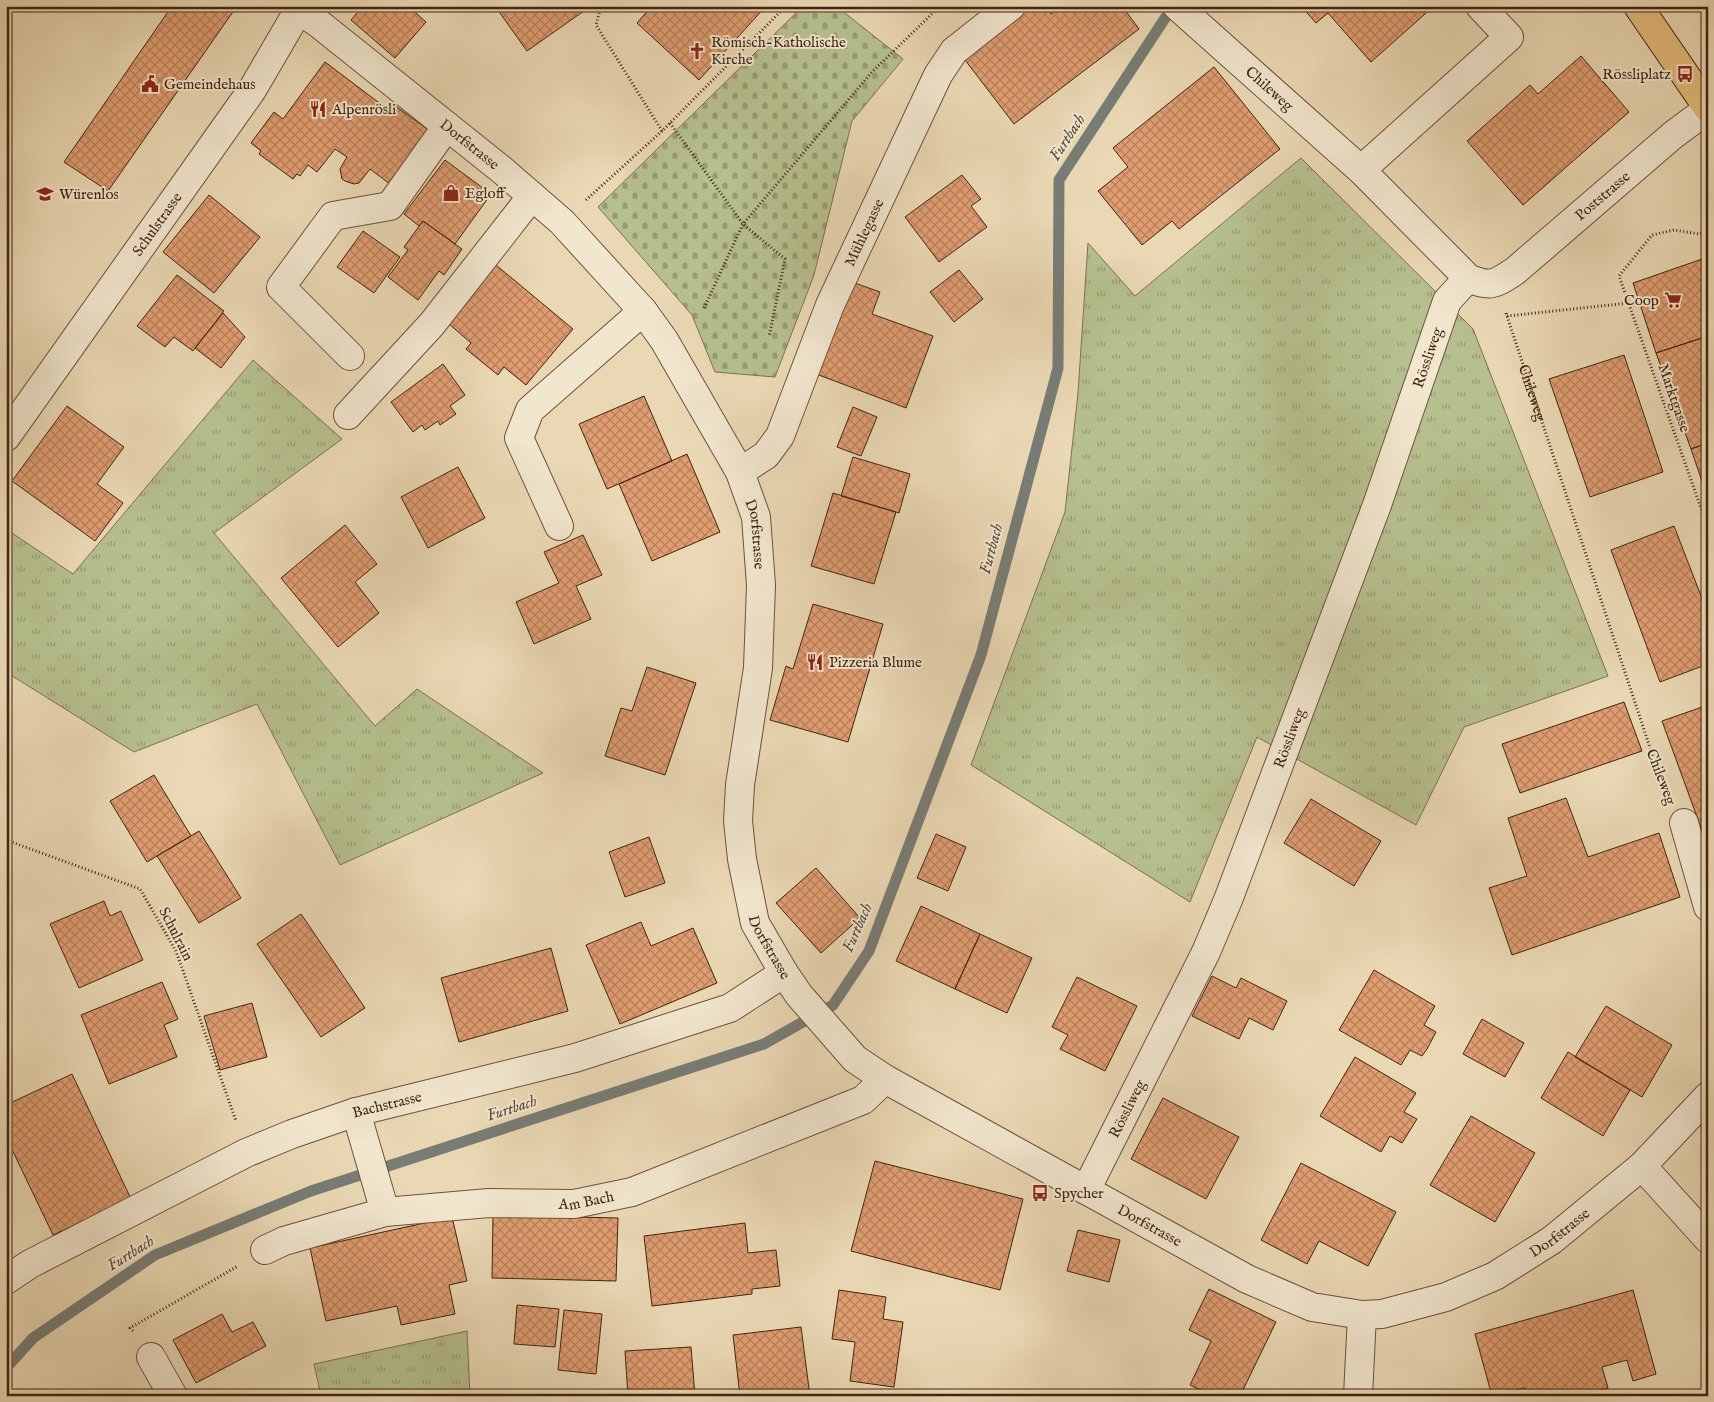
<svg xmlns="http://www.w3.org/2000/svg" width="1714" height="1402" viewBox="0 0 1714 1402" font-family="'IM FELL English',serif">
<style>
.grass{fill:url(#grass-tufts);stroke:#7c724f}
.cemetery{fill:url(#cemetery-stones);stroke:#7c724f}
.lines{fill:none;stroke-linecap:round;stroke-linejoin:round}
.stream{stroke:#787d75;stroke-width:11}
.building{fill:url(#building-cross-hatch);stroke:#412510}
.minor-casing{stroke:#6b5239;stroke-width:30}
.major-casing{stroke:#412510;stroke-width:30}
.path{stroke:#412510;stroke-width:3;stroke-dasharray:1 2.5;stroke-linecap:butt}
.minor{stroke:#f1e6ce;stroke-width:28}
.major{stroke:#e5bc7a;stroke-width:28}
.labels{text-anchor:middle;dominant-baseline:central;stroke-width:4;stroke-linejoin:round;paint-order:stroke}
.poi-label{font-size:15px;fill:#412510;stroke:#f1e6ce;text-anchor:start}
.street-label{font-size:15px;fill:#412510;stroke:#f1e6ce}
.water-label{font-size:16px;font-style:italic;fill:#584a3a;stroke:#f1e6ce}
</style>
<defs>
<pattern id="grass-tufts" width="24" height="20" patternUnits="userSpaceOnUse" patternTransform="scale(1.25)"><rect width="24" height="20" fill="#b6bf8e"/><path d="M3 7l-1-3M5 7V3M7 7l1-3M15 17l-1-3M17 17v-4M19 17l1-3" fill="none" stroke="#969b73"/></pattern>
<pattern id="cemetery-stones" width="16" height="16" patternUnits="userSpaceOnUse" patternTransform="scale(1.25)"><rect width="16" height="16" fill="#b6bf8e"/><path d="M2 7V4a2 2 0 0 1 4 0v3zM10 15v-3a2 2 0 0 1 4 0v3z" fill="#969b73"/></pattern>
<pattern id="building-cross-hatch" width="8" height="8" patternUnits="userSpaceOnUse" patternTransform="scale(1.25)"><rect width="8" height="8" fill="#e09d70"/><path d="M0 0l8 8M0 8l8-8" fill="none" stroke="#b7805b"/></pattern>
</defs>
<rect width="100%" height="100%" fill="#ead8b4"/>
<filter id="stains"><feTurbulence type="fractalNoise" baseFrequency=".004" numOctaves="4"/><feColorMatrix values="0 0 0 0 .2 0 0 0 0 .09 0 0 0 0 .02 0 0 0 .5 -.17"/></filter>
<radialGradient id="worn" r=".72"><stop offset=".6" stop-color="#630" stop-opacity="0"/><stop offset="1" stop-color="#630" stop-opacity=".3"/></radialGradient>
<!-- grass -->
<path class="grass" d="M1301,158L1473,329L1608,676L1464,727L1416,825L1257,737L1190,902L971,765L1065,512L1078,393L1088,243L1135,296Z
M253,360L342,439L214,533L375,726L417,689L543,773L340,865L257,704L134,752L6,672V529L73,574Z
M467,1331L470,1396H321L314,1364Z"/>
<!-- cemetery -->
<path class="cemetery" d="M803,6H836L903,59L852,121L814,275L775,377L715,372L692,315L598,207Z"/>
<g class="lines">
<!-- stream -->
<path class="stream" d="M6,1368L33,1338L155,1255L311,1191L764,1044L833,1005L869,951L981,655L1058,368L1059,180L1173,6"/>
</g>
<!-- building -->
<path class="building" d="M172,6H237L108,191L64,162Z
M363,6H408L426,22L395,58L351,20Z
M495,6H591L527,51Z
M652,6H766L699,80L637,23Z
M1028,6H1046L1051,14L1061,6H1122L1139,29L1014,124L962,56Z
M1301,6H1434L1371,62L1328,13L1316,23Z
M1581,56L1629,112L1523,205L1467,141L1530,85L1538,94Z
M325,62L386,108L390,102L434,134L394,187L370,169L359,183L354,184L345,181L342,179L340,169L347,157L335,149L317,172L308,165L300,176L297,174L293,179L259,154L261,151L251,143L274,112L283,119Z
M1214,67L1280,149L1179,229L1172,221L1142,245L1098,191L1128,167L1113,148Z
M445,160L491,194L455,244L423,221L419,226L404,214Z
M962,175L981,199L971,206L987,227L939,262L905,217Z
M209,195L260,237L214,293L163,252Z
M423,221L462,249L444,275L439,271L418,300L388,277L408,250L404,247Z
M363,231L400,257L374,293L337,267Z
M1708,257V336L1656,353L1633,283Z
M496,265L573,329L526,385L504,367L498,375L466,349L471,343L448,323Z
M959,270L983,299L954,322L930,292Z
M177,275L224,311L193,351L174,337L165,347L137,326Z
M852,282L880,292L872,314L933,336L906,408L811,372Z
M223,313L245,337L221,368L195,348Z
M1708,336V443L1691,449L1656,353Z
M1624,355L1663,472L1590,497L1549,379Z
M443,364L465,395L450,406L456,414L440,425L438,421L425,430L422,425L413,432L391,402Z
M644,396L672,461L607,489L579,424Z
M67,406L124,447L97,484L123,503L95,541L12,481Z
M853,407L877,417L861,456L837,447Z
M1708,443V499L1691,449Z
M687,454L720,532L652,561L619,484Z
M853,457L910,474L899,513L841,496Z
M458,467L485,518L428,548L401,497Z
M833,493L896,512L874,584L811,566Z
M345,525L377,564L355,582L379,613L338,647L281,578Z
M1674,526L1708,614V664L1660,682L1611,550Z
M583,535L602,575L576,586L591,619L534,644L516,602L559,583L544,552Z
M813,604L883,624L848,742L770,720L786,666L793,669Z
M647,667L696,683L665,775L605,756L621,708L632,711Z
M1624,702L1642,751L1520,793L1502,744Z
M1708,705V847L1662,721Z
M154,775L191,836L147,862L110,801Z
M1566,798L1588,857L1659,833L1680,897L1512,955L1489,888L1527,876L1508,818Z
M1311,799L1381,841L1354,886L1284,843Z
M199,831L241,898L199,923L157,856Z
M936,834L966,847L948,891L917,878Z
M649,837L665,883L625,897L609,852Z
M816,868L860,918L821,953L776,903Z
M104,901L110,916L121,911L143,960L79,988L50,924Z
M921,906L980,934L955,989L896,961Z
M301,914L365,1008L321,1037L257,944Z
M641,922L651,946L693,928L717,983L620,1024L586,945Z
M980,934L1032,958L1007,1013L955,989Z
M551,948L568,1011L459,1042L441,978Z
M1374,970L1435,1006L1424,1025L1436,1032L1427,1049L1422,1056L1410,1050L1401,1065L1339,1030Z
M1212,976L1236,988L1241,978L1287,1001L1273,1030L1249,1018L1239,1039L1192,1016Z
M1077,977L1137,1006L1105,1071L1060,1049L1068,1035L1052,1027Z
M162,982L178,1019L164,1025L177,1057L109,1084L81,1015Z
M252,1003L267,1057L220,1070L204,1016Z
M1606,1006L1672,1045L1642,1097L1575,1057Z
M1482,1019L1524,1043L1505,1077L1463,1054Z
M1568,1052L1630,1090L1603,1136L1541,1098Z
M1355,1057L1416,1093L1404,1112L1417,1119L1402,1143L1390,1136L1381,1152L1320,1116Z
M72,1074L131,1199L53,1235L6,1137V1105Z
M1163,1098L1239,1137L1206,1199L1131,1159Z
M1471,1116L1535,1153L1495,1222L1430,1185Z
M875,1161L1023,1199L1000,1290L851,1251Z
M1301,1163L1396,1212L1368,1266L1319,1241L1307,1264L1261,1240Z
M493,1215L618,1218L616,1281L492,1278Z
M452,1217L467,1281L449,1285L455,1314L401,1325L397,1306L326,1321L310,1248Z
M745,1223L748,1253L776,1250L780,1286L752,1289V1294L652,1306L644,1236Z
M1078,1230L1120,1240L1109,1282L1067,1271Z
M1209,1289L1276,1322L1240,1396H1212L1190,1385L1211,1341L1189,1330Z
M839,1290L886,1297L883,1319L903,1322L894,1387L850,1381L855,1342L832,1339Z
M1633,1290L1656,1374L1633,1381L1627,1360L1602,1367L1608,1388L1578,1396H1527L1525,1388L1492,1396L1475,1334Z
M517,1305L559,1309L555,1347L514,1344Z
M564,1310L602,1314L596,1374L558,1370Z
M222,1314L232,1332L253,1322L266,1346L196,1383L173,1340Z
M801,1327L810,1396H740L733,1335Z
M691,1347L695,1396H628L625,1351Z"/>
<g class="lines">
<!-- minor casing -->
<g class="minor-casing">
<g id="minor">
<path id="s2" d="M1177,6L1361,170L1468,278C1491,288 1495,284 1515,271L1673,135L1708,109"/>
<path id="s3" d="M298,10L318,23L502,170L562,222L643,311L664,340L740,472L756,517L761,585L758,668L740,785L738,821L742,859L755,923L784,973L799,995L855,1059L885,1079L1247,1279L1312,1307L1362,1315L1382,1314L1446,1297L1495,1276L1552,1240L1642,1166L1708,1096"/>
<path d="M1361,170L1509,37L1480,6"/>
<path d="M350,356L281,287L333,216L390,206L447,126"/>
<path d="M348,415L432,324L532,196"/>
<path id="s4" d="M6,437L252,90L301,6"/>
<path id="s5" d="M740,472L766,455L780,436L830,305L938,75L954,51L1011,6"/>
<path d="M559,526L519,438L530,410L643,311"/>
<path d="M1684,823L1708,907"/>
<path d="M356,1112L385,1212"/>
<path d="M1642,1166L1708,1239"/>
<path id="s6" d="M1086,1190L1206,952L1228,900L1377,505L1447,301L1468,278"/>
<path id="s7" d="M265,1250L284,1241L385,1212L489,1203L574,1204L632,1192L863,1100L885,1079"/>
<path id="s8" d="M6,1280L30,1264L246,1153L292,1134L356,1112L575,1058L730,1008L784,973"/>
<path d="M151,1357L173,1396"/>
<path d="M1358,1396L1362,1315"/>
</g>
</g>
<!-- major casing -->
<g class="major-casing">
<path id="major" d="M1638,6L1708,108"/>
</g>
<!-- path -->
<g class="path">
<path d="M601,6L596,25L662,131"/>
<path d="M670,123L743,224L785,259L769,337"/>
<path d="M586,200L662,131L786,6"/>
<path d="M1708,231L1699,234L1674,230L1652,235L1619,276L1708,528"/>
<path d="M704,308L743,224L872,72L940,6"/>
<path id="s1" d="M1506,313L1666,796"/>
<path d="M1507,316L1629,303"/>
<path d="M6,840L140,889L176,951L236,1121"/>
<path d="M133,1331L130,1328L238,1266"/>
</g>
<!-- minor -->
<use href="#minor" class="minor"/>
<!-- major -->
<use href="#major" class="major"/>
</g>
<!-- icons -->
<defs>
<g id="church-bare" transform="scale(1.35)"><path d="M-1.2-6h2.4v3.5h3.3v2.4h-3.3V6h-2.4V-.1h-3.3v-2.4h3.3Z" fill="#8f2418" stroke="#f1e6ce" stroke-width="2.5" paint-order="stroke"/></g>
<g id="bus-bare" transform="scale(1.35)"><path d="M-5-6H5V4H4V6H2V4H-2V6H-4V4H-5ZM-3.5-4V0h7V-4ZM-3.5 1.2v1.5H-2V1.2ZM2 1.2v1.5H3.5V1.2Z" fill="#8f2418" stroke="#f1e6ce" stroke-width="2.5" paint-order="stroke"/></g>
<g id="civic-bare" transform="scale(1.35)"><path d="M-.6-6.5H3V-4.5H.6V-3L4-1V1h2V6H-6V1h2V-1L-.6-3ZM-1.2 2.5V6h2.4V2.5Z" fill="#8f2418" stroke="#f1e6ce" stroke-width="2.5" paint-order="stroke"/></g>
<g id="restaurant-bare" transform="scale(1.35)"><path d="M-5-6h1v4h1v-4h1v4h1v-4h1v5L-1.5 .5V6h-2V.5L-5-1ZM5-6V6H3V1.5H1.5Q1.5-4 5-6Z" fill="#8f2418" stroke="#f1e6ce" stroke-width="2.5" paint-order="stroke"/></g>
<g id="shop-bare" transform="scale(1.35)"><path d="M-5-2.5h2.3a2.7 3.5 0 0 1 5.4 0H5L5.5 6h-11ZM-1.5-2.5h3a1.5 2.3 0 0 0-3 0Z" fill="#8f2418" stroke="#f1e6ce" stroke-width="2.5" paint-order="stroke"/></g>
<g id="school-bare" transform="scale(1.35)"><path d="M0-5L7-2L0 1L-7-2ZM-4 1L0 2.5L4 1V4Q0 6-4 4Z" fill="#8f2418" stroke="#f1e6ce" stroke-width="2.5" paint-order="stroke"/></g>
<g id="supermarket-bare" transform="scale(1.35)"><path d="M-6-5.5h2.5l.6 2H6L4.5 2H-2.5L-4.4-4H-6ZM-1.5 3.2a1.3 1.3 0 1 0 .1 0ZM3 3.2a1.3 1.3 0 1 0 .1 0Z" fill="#8f2418" stroke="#f1e6ce" stroke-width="2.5" paint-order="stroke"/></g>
</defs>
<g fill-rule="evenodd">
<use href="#church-bare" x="697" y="51"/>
<use href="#bus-bare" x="1685" y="74"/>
<use href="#civic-bare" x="150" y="84"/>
<use href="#restaurant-bare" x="318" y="109"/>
<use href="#shop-bare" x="451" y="193"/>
<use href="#school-bare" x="45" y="194"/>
<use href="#supermarket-bare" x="1673" y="300"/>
<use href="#restaurant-bare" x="815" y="662"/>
<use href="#bus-bare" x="1040" y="1193"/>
</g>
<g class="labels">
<!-- poi labels -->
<g class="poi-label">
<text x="711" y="42">Römisch-Katholische<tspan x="711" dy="17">Kirche</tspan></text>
<text x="1671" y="74" text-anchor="end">Rössliplatz</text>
<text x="164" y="84">Gemeindehaus</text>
<text x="332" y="109">Alpenrösli</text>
<text x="465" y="193">Egloff</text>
<text x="59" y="194">Würenlos</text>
<text x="1659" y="300" text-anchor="end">Coop</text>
<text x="829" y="662">Pizzeria Blume</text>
<text x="1054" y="1193">Spycher</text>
</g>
<!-- street labels -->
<g class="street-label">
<text stroke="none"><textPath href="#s2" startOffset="124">Chileweg</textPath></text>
<text stroke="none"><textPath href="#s3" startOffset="218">Dorfstrasse</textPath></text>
<text stroke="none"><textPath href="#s2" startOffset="565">Poststrasse</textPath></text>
<text stroke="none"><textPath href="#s4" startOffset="261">Schulstrasse</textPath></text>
<text stroke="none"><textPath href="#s5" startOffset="275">Mühlegasse</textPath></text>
<text stroke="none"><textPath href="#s6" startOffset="901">Rössliweg</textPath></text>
<text stroke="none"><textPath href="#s1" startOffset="84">Chileweg</textPath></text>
<text transform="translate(1674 398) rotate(71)">Marktgasse</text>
<text stroke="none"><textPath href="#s3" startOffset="712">Dorfstrasse</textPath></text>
<text stroke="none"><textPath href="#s6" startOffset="496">Rössliweg</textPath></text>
<text transform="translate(1661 777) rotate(69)">Chileweg</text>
<text transform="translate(176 934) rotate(63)">Schulrain</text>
<text stroke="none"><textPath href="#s3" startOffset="1132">Dorfstrasse</textPath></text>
<text stroke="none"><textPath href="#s8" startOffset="421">Bachstrasse</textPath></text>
<text stroke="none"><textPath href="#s6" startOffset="91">Rössliweg</textPath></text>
<text stroke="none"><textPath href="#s7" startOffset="328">Am Bach</textPath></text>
<text stroke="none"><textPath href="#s3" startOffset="1612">Dorfstrasse</textPath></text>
<text stroke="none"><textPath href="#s3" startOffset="2062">Dorfstrasse</textPath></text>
</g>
<!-- water labels -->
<g class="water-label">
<text transform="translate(1068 138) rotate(-57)">Furtbach</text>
<text transform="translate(992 549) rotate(-75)">Furtbach</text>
<text transform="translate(858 928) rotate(-66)">Furtbach</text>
<text transform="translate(512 1109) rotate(-18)">Furtbach</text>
<text transform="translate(131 1254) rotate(-32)">Furtbach</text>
</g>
</g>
<!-- margin -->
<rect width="1714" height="1402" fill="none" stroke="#ead8b4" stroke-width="25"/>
<rect x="8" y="8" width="1699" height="1387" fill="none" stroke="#412510" stroke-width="2.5"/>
<rect x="12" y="12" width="1689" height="1377" fill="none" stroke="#412510"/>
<rect width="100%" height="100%" filter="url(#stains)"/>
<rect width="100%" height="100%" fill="url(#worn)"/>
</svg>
